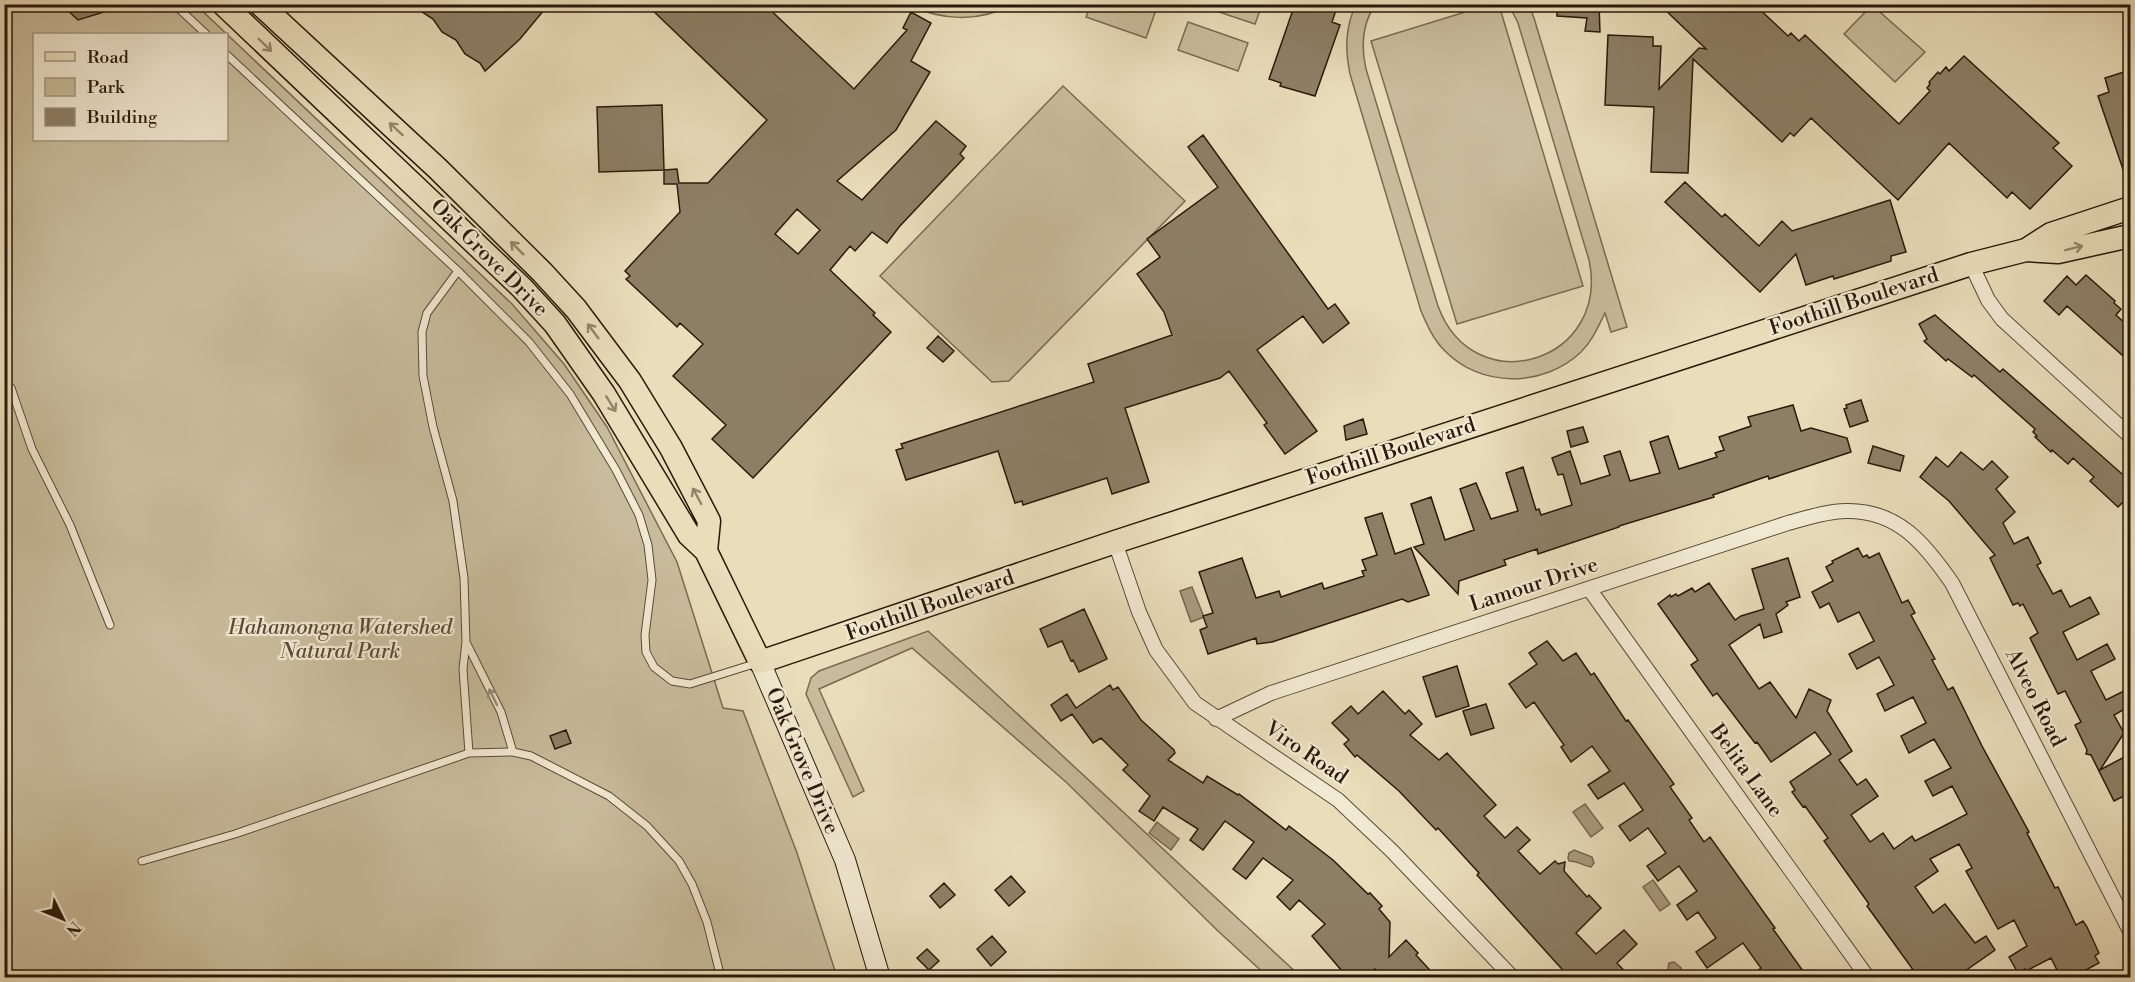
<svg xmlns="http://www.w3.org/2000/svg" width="2135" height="982" viewBox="0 0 2135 982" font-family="'Libre Bodoni',serif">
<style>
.green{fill:#c9bc9c;stroke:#7a6a53;stroke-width:1.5;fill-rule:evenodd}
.water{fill:#a89a7e;stroke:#766650;stroke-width:1.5}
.building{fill:#8d7f66;stroke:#2a190a;stroke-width:1.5;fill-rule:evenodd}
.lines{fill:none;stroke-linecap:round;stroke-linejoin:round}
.lane-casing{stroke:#5a4a36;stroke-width:9}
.street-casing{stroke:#5a4a36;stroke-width:16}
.secondary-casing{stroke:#2a190a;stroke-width:22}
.primary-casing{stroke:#2a190a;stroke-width:25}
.lane{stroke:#f1e9d2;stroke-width:7}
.street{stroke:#f1e9d2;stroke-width:14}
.secondary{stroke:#f1e9d2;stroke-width:20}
.primary{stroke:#e9ddba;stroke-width:22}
.oneway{stroke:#93856b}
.oneway2{stroke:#978b78}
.labels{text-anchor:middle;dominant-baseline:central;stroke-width:4.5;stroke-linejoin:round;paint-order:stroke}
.street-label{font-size:21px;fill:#2a190a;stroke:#f1e9d2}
.park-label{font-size:21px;font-style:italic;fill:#5a4a36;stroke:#f1e9d2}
</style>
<rect width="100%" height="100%" fill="#e9ddba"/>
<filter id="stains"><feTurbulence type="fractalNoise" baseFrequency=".00333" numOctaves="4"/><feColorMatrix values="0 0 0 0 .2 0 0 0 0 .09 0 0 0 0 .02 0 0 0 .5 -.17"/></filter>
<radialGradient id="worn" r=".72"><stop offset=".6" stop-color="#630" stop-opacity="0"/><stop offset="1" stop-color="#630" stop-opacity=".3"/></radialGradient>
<!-- green -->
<path class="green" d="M1356,4L1375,5C1362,24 1361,47 1366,69L1438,306C1474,404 1611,362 1589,260L1518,23L1509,5H1529L1534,18L1627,327L1611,332L1605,313C1598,327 1592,341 1581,352C1543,388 1480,388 1444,350C1433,339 1427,325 1421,311L1350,74C1345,49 1345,28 1356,4Z
M1491,4L1499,5L1583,286L1457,324L1371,41Z
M5,5H196L512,304L564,364L607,427L677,562L723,708L743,711L797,853L837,977L5,978ZM34,34H226V140H34Z
M908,5V4L1011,5C978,23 941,20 908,5Z
M1090,5H1139L1156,10L1146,38L1086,17Z
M1198,5H1262L1255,24Z
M1872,5L1925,52L1895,82L1844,34Z
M1188,22L1248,43L1238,71L1178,50Z
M1063,86L1185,201L1009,381L992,382L880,276Z
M928,631L1301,977H1268L1218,931L1066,782L912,648L819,689L864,791L853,797L806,694L811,678L819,671Z"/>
<!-- water -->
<path class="water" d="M1192,587L1204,617L1191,622L1180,591Z
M1585,804L1603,828L1591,837L1573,812Z
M1157,822L1179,839L1171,850L1149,833Z
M1574,850L1592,857L1594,863L1591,867C1584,866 1578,861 1569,861L1568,858L1569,853Z
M1653,880L1670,904L1660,911L1643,887Z
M1674,962L1681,968L1684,977H1670L1668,968L1669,963Z"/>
<!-- building -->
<path class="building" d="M61,4H117V8L78,20Z
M410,4H549L520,39L485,71L480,63L465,54L456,40L442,32L433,19Z
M646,4H764L854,89L907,30L903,28L911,12L931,23L911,61L930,72L896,130L837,181L862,200L936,121L966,146L960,154L964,158L899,227L887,243L872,232L855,251L850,246L830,270L875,313L873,315L891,332L753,478L712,439L726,425L673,376L703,344L680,323L677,327L626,279L630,276L625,271L680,212L677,184H664V170L677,169L679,183H708L767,120ZM797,209L820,230L798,254L775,234Z
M1295,4H1338L1332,22L1340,25L1315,96L1280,86L1281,83L1269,79Z
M1557,4H1599L1600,32L1585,31L1587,18L1557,16Z
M1659,4H1754L1788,36L1791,33L1799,41L1805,35L1899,124L1930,91L1927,88L1930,84L1929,82L1938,72L1940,74L1946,67L1949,71L1964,56L2059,143L2053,148L2072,166L2030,209L2012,192L2007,198L1949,143L1898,200L1811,118L1794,136L1790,133L1782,142L1693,59L1688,173L1651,172L1654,107L1605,105L1608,35L1653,37V46H1661L1659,89L1699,48L1706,49Z
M2130,70V184H2128L2098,96L2109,92L2105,78Z
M662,105L664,170L599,172L597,107Z
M1203,135L1328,309L1335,304L1349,323L1323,343L1303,316L1257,350L1317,431L1285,454L1264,425L1267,423L1229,371L1220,378L1125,408L1149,482L1112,494L1107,478L1023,505L1022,501L1015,503L998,451L906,480L896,450L903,448L901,444L1094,382L1088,364L1172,335L1164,312L1137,274L1160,257L1147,239L1218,187L1188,147Z
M1685,182L1722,217L1725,214L1759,246L1782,221L1792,231L1890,200L1906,252L1891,256V261L1834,279L1833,276L1806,285L1796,254L1760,292L1665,202Z
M2086,275L2115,301L2114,303L2121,309L2116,315L2130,328V362L2067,306L2059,315L2044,301L2067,276L2076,285Z
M1935,315L2000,372L2003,369L2130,481V509L2123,502L2118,507L2090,481L2094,477L2073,458L2068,464L2052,450L2051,452L2035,437L2037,436L2033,432L2035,429L1974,375L1972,377L1948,359L1946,361L1924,341L1927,339L1919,324Z
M938,336L954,351L943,362L927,348Z
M1861,400L1868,421L1850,427L1844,409L1847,408L1846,405Z
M1793,405L1801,431L1811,428L1847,438L1851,452L1769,479L1768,476L1713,495L1714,497L1619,526V527L1538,554L1537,549L1504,560L1506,565L1459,581L1458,594L1414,547L1424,544L1411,504L1431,497L1445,540L1474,530L1460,489L1476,483L1491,519L1518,511L1506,473L1523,467L1536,510L1539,509L1541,515L1572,505L1563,474L1558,475L1552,458L1570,451L1581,484L1610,475L1604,456L1620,451L1630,481L1660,473L1650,442L1668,436L1679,469L1717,457L1715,453L1724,450L1719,437L1751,426L1748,417Z
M1363,419L1367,434L1346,440L1344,426Z
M1583,427L1588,442L1571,447L1567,431Z
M1873,446L1904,456L1900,471L1868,463Z
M1961,452L1983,470L1992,461L2008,477L1996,489L2015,512L2003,523L2014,544L2028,537L2041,563L2037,565L2053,594L2061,590L2070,607L2090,597L2099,614L2063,632L2077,660L2107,644L2115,659L2091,671L2106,700L2126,690L2130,697V706L2114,715L2124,733L2100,770L2130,754V793L2114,801L2091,755L2086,754L2087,750L2075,725L2081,722L2065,691L2058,694L2030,638L2038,633L2023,604L2020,606L2018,603L2013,605L1990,558L1995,555L1949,501L1920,477L1936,457L1948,467Z
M1382,513L1395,554L1411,548L1429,595L1408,602L1402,599L1272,642L1257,644L1256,638L1208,654L1200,630L1207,627L1203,616L1213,613L1199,572L1242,558L1256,598L1279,591L1281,597L1322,583L1324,589L1364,576L1362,571L1366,570L1362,560L1377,555L1365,518Z
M1858,548L1863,557L1867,555L1869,558L1879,553L1902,603L1908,600L1915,613L1911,615L1935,659L1932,660L1948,690L1953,687L1982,746L2029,832L2027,833L2055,888L2058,887L2076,925L2083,921L2087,927L2099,953L2095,956L2099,963L2071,978H2061L2051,958L2026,971L2025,969L2018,973L2009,957L2027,946L2014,920L1998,929L1966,871L1972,868L1959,844L1930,859L1938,871L1915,887L1933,913L1945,904L1975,943L1986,936L1995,950L1955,978H1919L1867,906L1869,904L1824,841L1828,838L1805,806L1803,807L1792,792L1795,790L1790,782L1831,754L1815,732L1771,762L1757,742L1755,743L1717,693L1713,696L1691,665L1698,660L1658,604L1670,595L1671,597L1676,594L1678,596L1692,588L1695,592L1709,583L1735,620L1741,616L1764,609L1752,569L1788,558L1800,597L1786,602L1788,605L1776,614L1782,632L1764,638L1760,624L1729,645L1759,689L1770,682L1796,718L1809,689L1831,700L1827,711L1852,751L1839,760L1857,785L1866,779L1878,796L1851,815L1870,842L1883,833L1894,849L1912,836L1915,841L1967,814L1952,786L1933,796L1925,781L1951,768L1934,739L1909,753L1901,736L1926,723L1913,697L1885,711L1877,694L1894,685L1879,657L1857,669L1849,654L1874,641L1859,612L1838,622L1829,603L1820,608L1812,592L1833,581L1826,567L1833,563L1832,561Z
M1084,609L1107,659L1079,672L1073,660L1071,661L1062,641L1048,647L1040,629Z
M1547,641L1563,661L1576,653L1591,675L1594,673L1626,721L1628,720L1674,784L1670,787L1692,818L1689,820L1704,842L1710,837L1775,928L1773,929L1808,978H1748L1761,968L1743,943L1707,968L1696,952L1716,938L1698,912L1687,920L1677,905L1697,891L1679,866L1658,881L1647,866L1666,853L1648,828L1630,841L1619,826L1643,810L1624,783L1598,799L1588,785L1610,771L1592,746L1571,762L1561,747L1564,745L1534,702L1526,708L1509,684L1537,664L1529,653Z
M1457,666L1469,706L1436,717L1423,677Z
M1110,685L1113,690L1118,687L1141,720L1174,750L1175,753L1168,760L1203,783L1207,776L1238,795L1239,794L1286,830L1289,826L1333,860L1368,894L1370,893L1382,906L1379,909L1390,922L1389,957L1406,940L1418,953L1416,955L1437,978H1384L1375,969L1366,978H1348L1312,936L1325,924L1299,900L1290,910L1277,897L1293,880L1263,858L1246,879L1233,869L1254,842L1225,821L1203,850L1190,840L1198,829L1163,807L1154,821L1139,811L1150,796L1123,770L1128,765L1101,738L1093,743L1072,714L1061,721L1051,705L1067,694L1076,708Z
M1383,691L1405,714L1409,710L1422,724L1410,735L1439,760L1447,753L1496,805L1484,816L1505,838L1517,827L1530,840L1518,851L1540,874L1555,861L1558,864L1565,862L1564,871L1587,897L1589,895L1601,908L1576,933L1596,954L1624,930L1637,944L1617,963L1631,978H1570L1477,875L1479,873L1438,828L1436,830L1399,791L1357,755L1355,757L1344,744L1349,740L1332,723L1351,706L1358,714Z
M1486,704L1494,728L1471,735L1463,711Z
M566,730L571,743L555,749L550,736Z
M1011,876L1025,892L1009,906L995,890Z
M944,883L955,895L940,908L930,896Z
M992,936L1006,952L991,966L977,949Z
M927,949L939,961L929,970L917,958Z"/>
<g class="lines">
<!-- lane casing -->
<g class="lane-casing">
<path id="lane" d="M174,4L206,34
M226,54L458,271L529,342L570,394L616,470L639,515L648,545L652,580L645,635L646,652L654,667L672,681L690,684L757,663
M458,271L427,313L422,332L423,376L433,427L453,501L464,578L466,642L463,669L469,753
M11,388L32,449L70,525L110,625
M466,642L501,712L513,752
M142,861L235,834L469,753L513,752L531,756L609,796L647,826L679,861L692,884L707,922L721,978"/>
</g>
<!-- street casing -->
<g class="street-casing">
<path id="street" d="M1971,264L1988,300L2002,319L2130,436
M1115,542L1139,612L1156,650L1195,703L1338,800L1392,851L1513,978
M1590,590L1868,978
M1216,719L1271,693L1788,523C1807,518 1827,511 1846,511C1898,510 1925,544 1952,583L2130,931"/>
</g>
<!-- secondary casing -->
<g class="secondary-casing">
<path id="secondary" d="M760,662L845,860L880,978"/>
</g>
<!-- primary casing -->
<g class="primary-casing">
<path id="primary" d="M223,4L522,288L555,324L604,394L689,535L706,551L760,662L1115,542L1971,264L2026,250L2058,252L2130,236
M260,4L438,169L542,272L576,309L630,381L671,448L709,521L706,551
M2026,250L2051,234L2130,208"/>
</g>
<!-- lane -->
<use href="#lane" class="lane"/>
<!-- street -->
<use href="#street" class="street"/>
<!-- secondary -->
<use href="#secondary" class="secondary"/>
<!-- primary -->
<use href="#primary" class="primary"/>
</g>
<!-- one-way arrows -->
<defs><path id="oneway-shaft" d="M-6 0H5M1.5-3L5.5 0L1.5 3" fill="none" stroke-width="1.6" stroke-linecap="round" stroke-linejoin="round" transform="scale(1.5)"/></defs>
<g class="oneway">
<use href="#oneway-shaft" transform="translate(265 45) rotate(44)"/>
<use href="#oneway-shaft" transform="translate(396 129) rotate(-137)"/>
<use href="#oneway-shaft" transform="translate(517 248) rotate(-135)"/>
<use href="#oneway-shaft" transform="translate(2074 248) rotate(-14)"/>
<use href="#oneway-shaft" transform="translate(593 331) rotate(-127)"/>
<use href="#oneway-shaft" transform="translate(611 404) rotate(58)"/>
<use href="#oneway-shaft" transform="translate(697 496) rotate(-118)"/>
</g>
<use class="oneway2" href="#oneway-shaft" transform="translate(493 697) rotate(-116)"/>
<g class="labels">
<!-- street labels -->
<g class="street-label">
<text transform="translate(489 258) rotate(45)">Oak Grove Drive</text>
<text transform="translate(1854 302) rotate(-18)">Foothill Boulevard</text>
<text transform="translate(1391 452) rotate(-18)">Foothill Boulevard</text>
<text transform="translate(1534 585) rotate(-18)">Lamour Drive</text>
<text transform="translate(930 606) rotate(-19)">Foothill Boulevard</text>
<text transform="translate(2035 698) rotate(63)">Alveo Road</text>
<text transform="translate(1306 753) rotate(34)">Viro Road</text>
<text transform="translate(802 761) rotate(67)">Oak Grove Drive</text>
<text transform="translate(1746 771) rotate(54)">Belita Lane</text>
</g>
<!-- park labels -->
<g class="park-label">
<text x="340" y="628">Hahamongna Watershed<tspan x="340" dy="24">Natural Park</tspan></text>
</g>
</g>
<!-- margin -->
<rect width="2135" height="982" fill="none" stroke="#e9ddba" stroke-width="24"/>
<rect x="6" y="6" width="2123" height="970" fill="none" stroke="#2a190a" stroke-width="3"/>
<rect x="12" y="12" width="2111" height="958" fill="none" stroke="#2a190a" stroke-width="1.5"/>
<!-- legend -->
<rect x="33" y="33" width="195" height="108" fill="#f1e9d2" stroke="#a19682" stroke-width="1.5"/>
<rect x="45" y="52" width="30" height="9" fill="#e9ddba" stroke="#a19682" stroke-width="1.5"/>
<text x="87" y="63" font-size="18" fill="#2a190a">Road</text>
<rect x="45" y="78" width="30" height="18" fill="#c9bc9c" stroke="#a19682" stroke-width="1.5"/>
<text x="87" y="93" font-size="18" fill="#2a190a">Park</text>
<rect x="45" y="108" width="30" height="18" fill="#8d7f66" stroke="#a19682" stroke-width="1.5"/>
<text x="87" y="123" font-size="18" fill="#2a190a">Building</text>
<!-- north arrow -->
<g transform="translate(63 919) rotate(133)" stroke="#f1e9d2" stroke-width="4.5" paint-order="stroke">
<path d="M0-4.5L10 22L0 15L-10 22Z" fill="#2a190a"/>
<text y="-9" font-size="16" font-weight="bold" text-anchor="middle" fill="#2a190a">N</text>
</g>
<rect width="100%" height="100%" filter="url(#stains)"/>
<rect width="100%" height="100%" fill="url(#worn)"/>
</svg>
